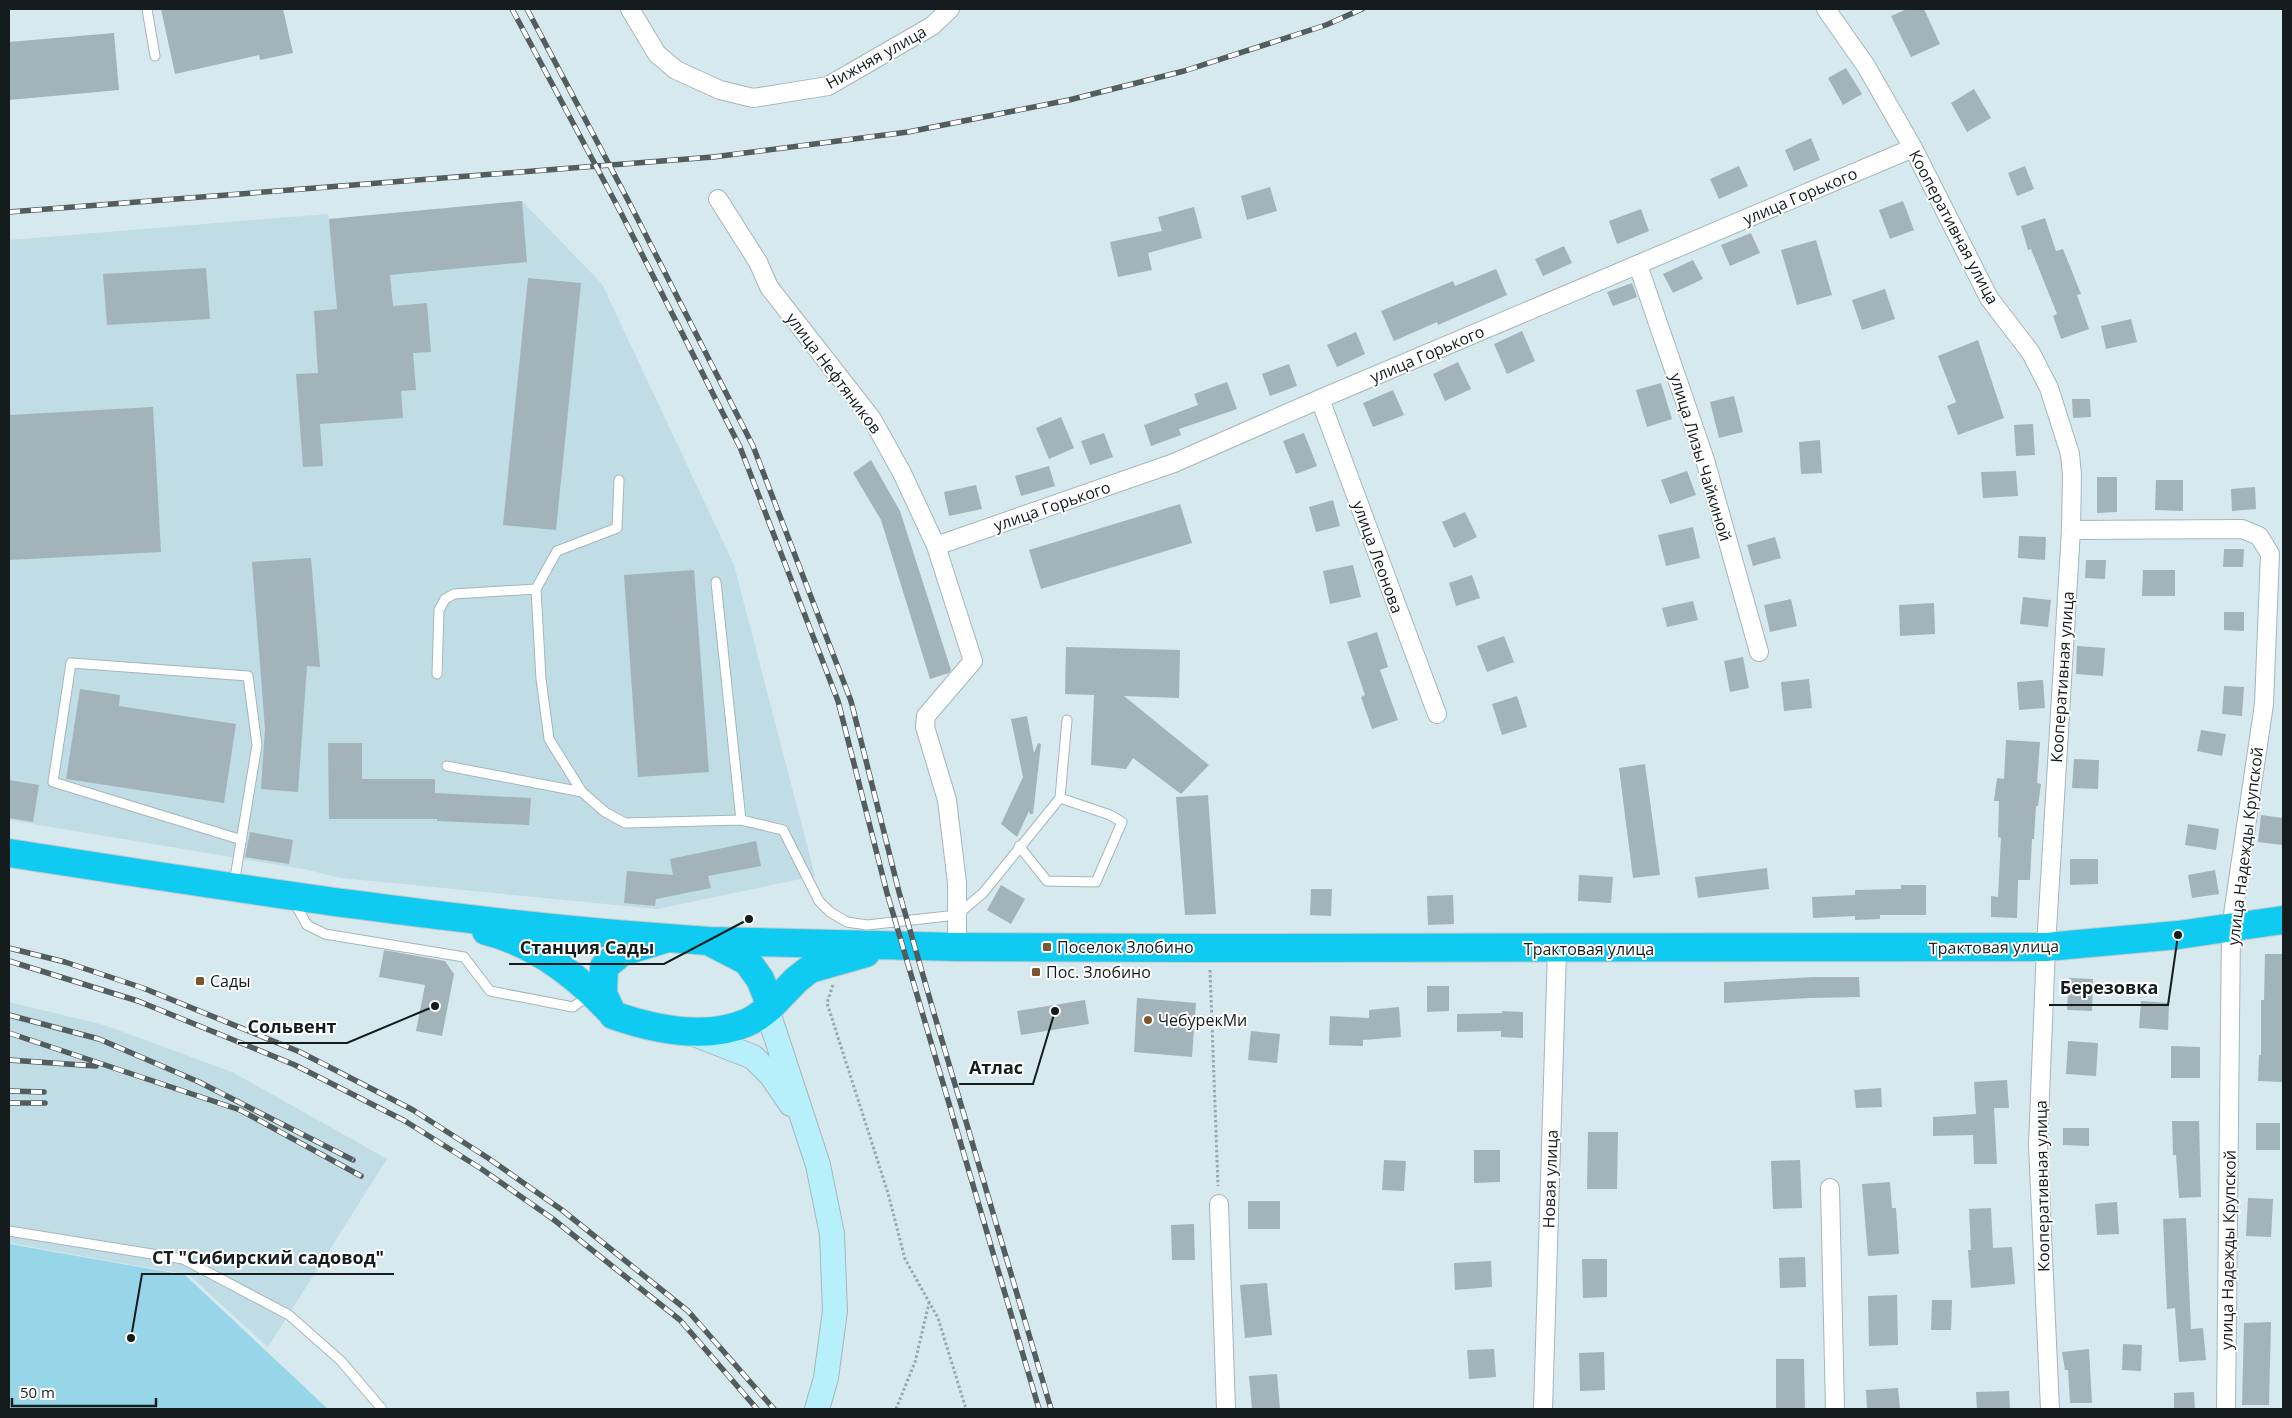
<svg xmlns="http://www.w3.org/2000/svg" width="2292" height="1418" viewBox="0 0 2292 1418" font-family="'Open Sans',sans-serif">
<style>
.built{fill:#c0dce4}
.green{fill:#97d6e8}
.building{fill:#a2b4b9}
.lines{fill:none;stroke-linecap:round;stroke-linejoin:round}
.lane-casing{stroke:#a4b6bb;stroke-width:11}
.street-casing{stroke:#a4b6bb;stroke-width:20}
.secondary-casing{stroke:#a4b6bb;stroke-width:26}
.highway-casing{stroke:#c7c9c9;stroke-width:30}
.path{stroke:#98a7ab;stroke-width:3;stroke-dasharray:2.5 2.5;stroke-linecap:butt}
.lane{stroke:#fff;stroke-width:9}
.street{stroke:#fff;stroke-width:18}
.secondary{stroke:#b7effb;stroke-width:24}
.highway{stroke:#10cbf1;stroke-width:28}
.rail-casing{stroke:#525d60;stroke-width:5.5}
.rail{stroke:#fff;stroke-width:4;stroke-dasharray:11;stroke-linecap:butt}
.poi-dot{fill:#7a572f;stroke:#fff;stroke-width:2}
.labels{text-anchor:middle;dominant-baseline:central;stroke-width:4;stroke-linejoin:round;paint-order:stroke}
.street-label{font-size:16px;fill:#151c1e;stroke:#fff}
.poi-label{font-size:16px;fill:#151c1e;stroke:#fff;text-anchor:start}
.leader{fill:none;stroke:#151c1e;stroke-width:2}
.callout-dot{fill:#151c1e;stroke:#fff;stroke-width:2}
.callout-label{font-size:18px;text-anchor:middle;font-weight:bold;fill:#151c1e;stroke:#fff;stroke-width:4;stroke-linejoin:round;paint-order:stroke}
</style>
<rect width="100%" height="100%" fill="#d6e9ee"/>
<!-- built -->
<path class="built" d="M522,201L602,284L734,565L815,876L657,909L341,878L304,869L9,820V240L328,214L329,219Z
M9,1002L104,1025L232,1072L387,1159L268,1347L189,1275L9,1243Z"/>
<!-- green -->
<path class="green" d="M9,1244L185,1275L328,1409H9Z"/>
<!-- building -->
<path class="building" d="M161,9H283L293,53L260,60L259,55L175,74Z
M1907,9H1924L1940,44L1911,57L1891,16Z
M114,33L119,90L9,100V42Z
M1846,68L1862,94L1843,105L1828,78Z
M1974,89L1991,118L1967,132L1951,103Z
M1811,138L1820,160L1794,171L1785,150Z
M1739,166L1748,186L1719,199L1710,179Z
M2025,166L2034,189L2017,196L2008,173Z
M1270,187L1277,211L1247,220L1241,196Z
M522,201L527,262L390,275L393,306L427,303L431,352L413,353L416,390L401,391L403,418L320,424L323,466L303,467L296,374L318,373L314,311L337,309L329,219Z
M1903,201L1914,230L1890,239L1879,210Z
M1194,207L1202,238L1148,253L1152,270L1118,277L1110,242L1162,231L1158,217Z
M1641,209L1649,231L1617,244L1609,221Z
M2045,218L2056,251L2063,249L2081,294L2077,295L2089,329L2061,339L2053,316L2057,314L2031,249L2028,250L2021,226Z
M1751,233L1760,253L1730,266L1721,245Z
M1816,240L1832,295L1797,305L1781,250Z
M1564,246L1572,263L1543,276L1535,259Z
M1693,260L1703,279L1673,293L1663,274Z
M206,268L210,319L107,325L103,274Z
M1496,269L1507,295L1438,325L1437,322L1394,341L1381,311L1453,281L1455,286Z
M528,278L581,283L556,530L503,525Z
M1632,283L1637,297L1613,306L1607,292Z
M1885,289L1895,319L1862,330L1852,300Z
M2131,319L2137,342L2106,349L2101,326Z
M1522,331L1535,361L1507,374L1494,344Z
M1356,332L1365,354L1337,367L1327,345Z
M1978,340L2004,418L1958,435L1947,406L1956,402L1938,356Z
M1458,362L1471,389L1445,401L1433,374Z
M1289,364L1297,386L1270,396L1262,374Z
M1227,382L1237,409L1179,429L1181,435L1151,446L1144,425L1198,405L1194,394Z
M1661,383L1672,419L1647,427L1636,390Z
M1393,390L1404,415L1373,427L1363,403Z
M1734,396L1743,432L1719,438L1710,402Z
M2072,399H2090L2091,417L2073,418Z
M153,407L161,552L9,560V415Z
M1061,417L1074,448L1049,459L1036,428Z
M2033,424L2035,455L2016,456L2014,425Z
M1104,433L1113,457L1090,465L1081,441Z
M1304,433L1317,466L1296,474L1283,441Z
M1820,440L1822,473L1801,474L1799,442Z
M871,460L900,511L951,670L949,673L930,679L881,520L853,473Z
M1049,466L1055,486L1021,496L1015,476Z
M1687,471L1696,495L1670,504L1661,480Z
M2016,471L2018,496L1983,498L1981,472Z
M2097,477H2117V512L2097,513Z
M2156,480H2183V511L2155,510Z
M976,485L982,509L949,516L944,492Z
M2255,487L2256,509L2232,511L2231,489Z
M1333,500L1340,526L1316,532L1309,507Z
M1180,504L1192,543L1041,589L1029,550Z
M1465,512L1477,537L1454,548L1442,522Z
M1693,527L1700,558L1666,566L1658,535Z
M2019,536L2046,537L2045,560L2018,558Z
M1775,537L1781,558L1753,566L1747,545Z
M2224,549H2244L2243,567H2223Z
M311,558L320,667L307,666L298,792L261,789L265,729L252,562Z
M2086,560H2106L2105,579L2085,578Z
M1353,565L1361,597L1330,604L1323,571Z
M694,570L709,772L638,777L624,575Z
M2143,570H2175V596H2142Z
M1472,575L1480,598L1456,606L1449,583Z
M2023,597L2051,600L2048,627L2020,624Z
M1791,599L1797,626L1770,632L1764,605Z
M1693,601L1698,620L1667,627L1662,608Z
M1934,603L1935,634L1900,636L1899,605Z
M2224,612H2244V631L2224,630Z
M1377,632L1388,667L1380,670L1398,720L1372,729L1361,697L1365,695L1347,642Z
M1504,636L1514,662L1487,672L1477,646Z
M2077,646L2105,648L2103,676L2076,674Z
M1066,647L1180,650L1179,698L1124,696L1209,765L1181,794L1133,758L1126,769L1091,765L1094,695L1065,694Z
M1743,657L1749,688L1730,692L1724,661Z
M1809,679L1812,708L1784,711L1781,682Z
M2043,680L2045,708L2019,710L2017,682Z
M2224,686L2244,687L2242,716L2222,714Z
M80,689L120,695L119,706L236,724L224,803L66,779Z
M1517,696L1527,727L1502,735L1492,704Z
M1027,716L1034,753L1038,743L1041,744L1033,814H1030L1029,811L1017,837L1001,824L1023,777L1011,719Z
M2201,730L2226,734L2222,756L2197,751Z
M2006,740L2040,742L2037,783L2041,784L2038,806H2036L2034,839H2032L2030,880H2018L2017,918L1991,917V896L1998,897L2001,838L1998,837L1999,801H1994L1997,778L2004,779Z
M328,743H362V779H435V793L531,798L529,825L437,821V819H329Z
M2074,759L2099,760L2098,789L2072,788Z
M1645,764L1660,875L1633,878L1619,768Z
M9,780L39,785L33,822L9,818Z
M1208,795L1216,914L1185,915L1176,797Z
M2261,815L2283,818V845L2258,842Z
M2188,824L2219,829L2216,850L2185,845Z
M250,832L293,840L289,864L245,857Z
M756,841L761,866L708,876L711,888L656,899L655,906L624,903L627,871L673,875L670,859Z
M2070,859H2098V884L2070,885Z
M1767,868L1769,889L1698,898L1695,877Z
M2215,870L2219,894L2192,898L2188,875Z
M1579,875L1613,877L1611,903L1578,901Z
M1001,885L1025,899L1011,924L987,910Z
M1901,885H1926V915H1880V919L1855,920V916L1813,918L1812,897L1855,895V890L1901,889Z
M1311,889H1332L1331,916L1310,915Z
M1453,895L1454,924L1428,925L1427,896Z
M384,950L445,961L454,974L442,1036L416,1031L425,985L379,977Z
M2265,954H2283V1082L2258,1081L2259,1055H2261V1000H2264Z
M1814,977H1859L1860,997L1810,998L1724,1003V982Z
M2069,978L2093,979L2092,1011L2067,1010Z
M1427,986H1449V1011L1427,1012Z
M1137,998L1196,1003L1192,1057L1134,1052Z
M1085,1000L1089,1024L1021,1035L1017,1011Z
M2141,1001L2169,1003L2168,1030L2139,1028Z
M1399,1007L1401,1037L1363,1040V1046L1329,1045L1330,1016L1369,1018V1010Z
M1502,1011L1523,1012V1038L1501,1037V1031L1457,1032V1014L1502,1013Z
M1251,1031L1280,1034L1277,1063L1248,1060Z
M2068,1041L2098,1043L2096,1076L2066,1074Z
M2171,1046L2200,1047V1078H2171Z
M2007,1080L2009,1108H1994L1997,1164H1974L1973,1135L1933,1136V1117L1976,1114L1974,1082Z
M1881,1088L1882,1107L1856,1108L1854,1090Z
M2172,1121H2199L2201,1197L2179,1198L2176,1155H2173Z
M2256,1123H2280V1150H2256Z
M2063,1128H2089V1146L2063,1145Z
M1588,1132H1618L1617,1189H1587Z
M1474,1150H1500V1182L1474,1183Z
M1384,1160L1406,1161L1404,1191L1382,1190Z
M1800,1160L1802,1208L1773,1209L1771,1161Z
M1890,1182L1892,1208H1896L1899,1254L1868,1256L1862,1184Z
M2248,1198L2273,1199L2271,1237L2246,1236Z
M1248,1201H1280V1229H1248Z
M2117,1202L2119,1234L2097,1235L2095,1204Z
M1991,1208L1993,1248L2012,1247L2015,1284L1971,1288L1968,1250H1971L1969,1209Z
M2186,1218L2191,1329L2203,1328L2206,1360L2179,1362L2175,1308L2167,1309L2163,1219Z
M1194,1224L1195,1260H1172L1171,1225Z
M1805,1257L1806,1287L1780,1288L1779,1258Z
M1582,1259H1607V1297L1583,1298Z
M1491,1261L1492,1287L1455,1290L1454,1263Z
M1267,1283L1272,1335L1245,1338L1240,1285Z
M1897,1295L1898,1345L1869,1346L1868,1296Z
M1932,1300H1952L1951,1330H1931Z
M2271,1322L2269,1405H2242L2244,1323Z
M2123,1344L2142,1345L2141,1371L2122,1370Z
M1494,1349L1496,1377L1469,1379L1467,1350Z
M2089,1349L2092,1403H2070L2068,1370H2065L2062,1352Z
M1604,1352L1605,1390L1580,1391L1579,1353Z
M1776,1359H1804L1805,1409H1776Z
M1277,1374L1280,1409H1252L1249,1376Z
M1898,1388L1900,1409H1867L1866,1390Z
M2009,1391L2010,1409H1977L1976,1392Z
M2194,1392L2195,1409H2174V1393Z"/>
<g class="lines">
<!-- lane casing -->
<g class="lane-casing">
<path id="lane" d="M147,9L155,56
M619,480L617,528L557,551L536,589L541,679L549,739L582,792L605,812L625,823L741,820L783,830L819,901L830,912L847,922L867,925L957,915L983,893L1060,798L1067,720
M716,582L741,820
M437,674L439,610L445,599L454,594L536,589
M447,766L582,792
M1019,846L1047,881L1096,882L1122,822L1110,815L1060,798
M234,884L257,745L248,676L71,663L53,782L242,840
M293,900L307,925L325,934L464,957L490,991L573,1007L589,995
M9,1231L183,1259L289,1315L341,1361L382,1409"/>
</g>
<!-- street casing -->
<g class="street-casing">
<path id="street" d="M630,9L657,54L676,70L720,90L753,98L828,86L932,26L950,9
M1826,9L1866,66L1913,148L1989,298L2031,353L2049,388L2070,454L2072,475L2071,530L2046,947L2038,1145L2050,1409
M718,199L758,262L769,287L872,419L902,473L936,546L973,661L926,716L925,727L947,800L957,883V947
M1638,265L1705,460L1759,652
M1320,399L1437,714
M2071,530L2242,529L2259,536L2270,554L2264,704L2231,928L2226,1409
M936,546L1174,463L1320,399L1913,148
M1830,1188L1835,1409
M1219,1204L1226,1409
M1543,1409L1557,950"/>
</g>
<!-- secondary casing -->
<g class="secondary-casing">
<path id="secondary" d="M767,1009L818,1165L832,1234L835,1311L826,1378L817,1409
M689,1032L753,1057L771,1075L791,1104"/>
</g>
<!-- highway casing -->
<g class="highway-casing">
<path id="highway" d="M9,853C228,887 447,922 668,938
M486,931C535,943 576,975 610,1011
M668,938L708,941L747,961L760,979L771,1006C764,1012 754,1020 746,1023C705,1040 653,1029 613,1015L603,994L604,967L622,952Z
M708,941L957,947L1209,948L2046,947L2178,935L2283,920
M771,1006L796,980L810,969L866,953"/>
</g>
<!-- path -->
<path class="path" d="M1210,970L1218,1186
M833,985L827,1003L888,1193L905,1259L938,1318L966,1409
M896,1409L915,1362L929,1303"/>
<!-- lane -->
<use href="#lane" class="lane"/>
<!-- street -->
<use href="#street" class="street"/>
<!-- secondary -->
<use href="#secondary" class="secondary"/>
<!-- highway -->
<use href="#highway" class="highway"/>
<!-- rail casing -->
<g class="rail-casing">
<path id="rail" d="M512,9L620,211L740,447L838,701L887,893L1039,1409
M527,9L631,206L753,446L851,701L899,892L933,1010L1051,1409
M9,212L713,157L908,132L1069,100L1184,71L1326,25L1362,9
M9,948L65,962L143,988L300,1052L413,1110L488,1158L562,1210L688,1311L774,1409
M9,961L138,1001L295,1065L405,1121L480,1168L553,1219L680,1320L757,1409
M9,1015L99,1039L199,1082L353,1160
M9,1033L240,1110L361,1176
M9,1060L96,1066
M9,1091L44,1092
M9,1103H45"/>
</g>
<!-- rail -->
<use href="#rail" class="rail"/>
</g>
<!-- markers -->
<g class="poi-dot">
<rect x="1042" y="942" width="10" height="10" rx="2.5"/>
<rect x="1031" y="967" width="10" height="10" rx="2.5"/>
<rect x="195" y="976" width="10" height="10" rx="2.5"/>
<circle cx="1148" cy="1020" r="5"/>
</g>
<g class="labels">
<!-- street labels -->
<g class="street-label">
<text transform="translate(876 57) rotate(-29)">Нижняя улица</text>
<text transform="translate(1800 196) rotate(-23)">улица Горького</text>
<text transform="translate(1954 227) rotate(62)">Кооперативная улица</text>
<text transform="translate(1427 354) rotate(-23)">улица Горького</text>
<text transform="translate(834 373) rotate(53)">улица Нефтяников</text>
<text transform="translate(1701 457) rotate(73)">улица Лизы Чайкиной</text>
<text transform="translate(1052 506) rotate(-19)">улица Горького</text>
<text transform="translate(1378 557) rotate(70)">улица Леонова</text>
<text transform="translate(2062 677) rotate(-86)">Кооперативная улица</text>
<text transform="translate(2245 846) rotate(-83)">улица Надежды Крупской</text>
<text transform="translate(1994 947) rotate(-1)">Трактовая улица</text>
<text x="1589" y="949">Трактовая улица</text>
<text transform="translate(1550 1179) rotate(-88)">Новая улица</text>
<text transform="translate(2042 1186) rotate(-91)">Кооперативная улица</text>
<text transform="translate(2228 1250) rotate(-89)">улица Надежды Крупской</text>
</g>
<!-- poi labels -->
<g class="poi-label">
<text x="1057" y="947">Поселок Злобино</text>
<text x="1046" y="972">Пос. Злобино</text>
<text x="210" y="981">Сады</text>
<text x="1158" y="1020">ЧебурекМи</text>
</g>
</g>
<!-- callouts -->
<path class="leader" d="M749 919L664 964H509M2178 935L2168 1005H2049M435 1006L347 1043H238M1055 1011L1033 1084H959M131 1338L142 1274H394"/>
<g class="callout-dot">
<circle cx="749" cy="919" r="5"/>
<circle cx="2178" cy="935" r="5"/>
<circle cx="435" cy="1006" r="5"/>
<circle cx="1055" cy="1011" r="5"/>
<circle cx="131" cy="1338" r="5"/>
</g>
<g class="callout-label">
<text x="587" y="954">Станция Сады</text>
<text x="2109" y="994">Березовка</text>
<text x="292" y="1033">Сольвент</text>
<text x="996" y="1074">Атлас</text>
<text x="268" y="1264">СТ "Сибирский садовод"</text>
</g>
<!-- border -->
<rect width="2292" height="1418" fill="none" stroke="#151c1e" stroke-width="20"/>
<!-- scale -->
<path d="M12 1398v8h144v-8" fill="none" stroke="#151c1e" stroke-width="2.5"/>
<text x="20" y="1398" font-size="15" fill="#151c1e" stroke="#ffffff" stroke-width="4" paint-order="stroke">50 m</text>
</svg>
